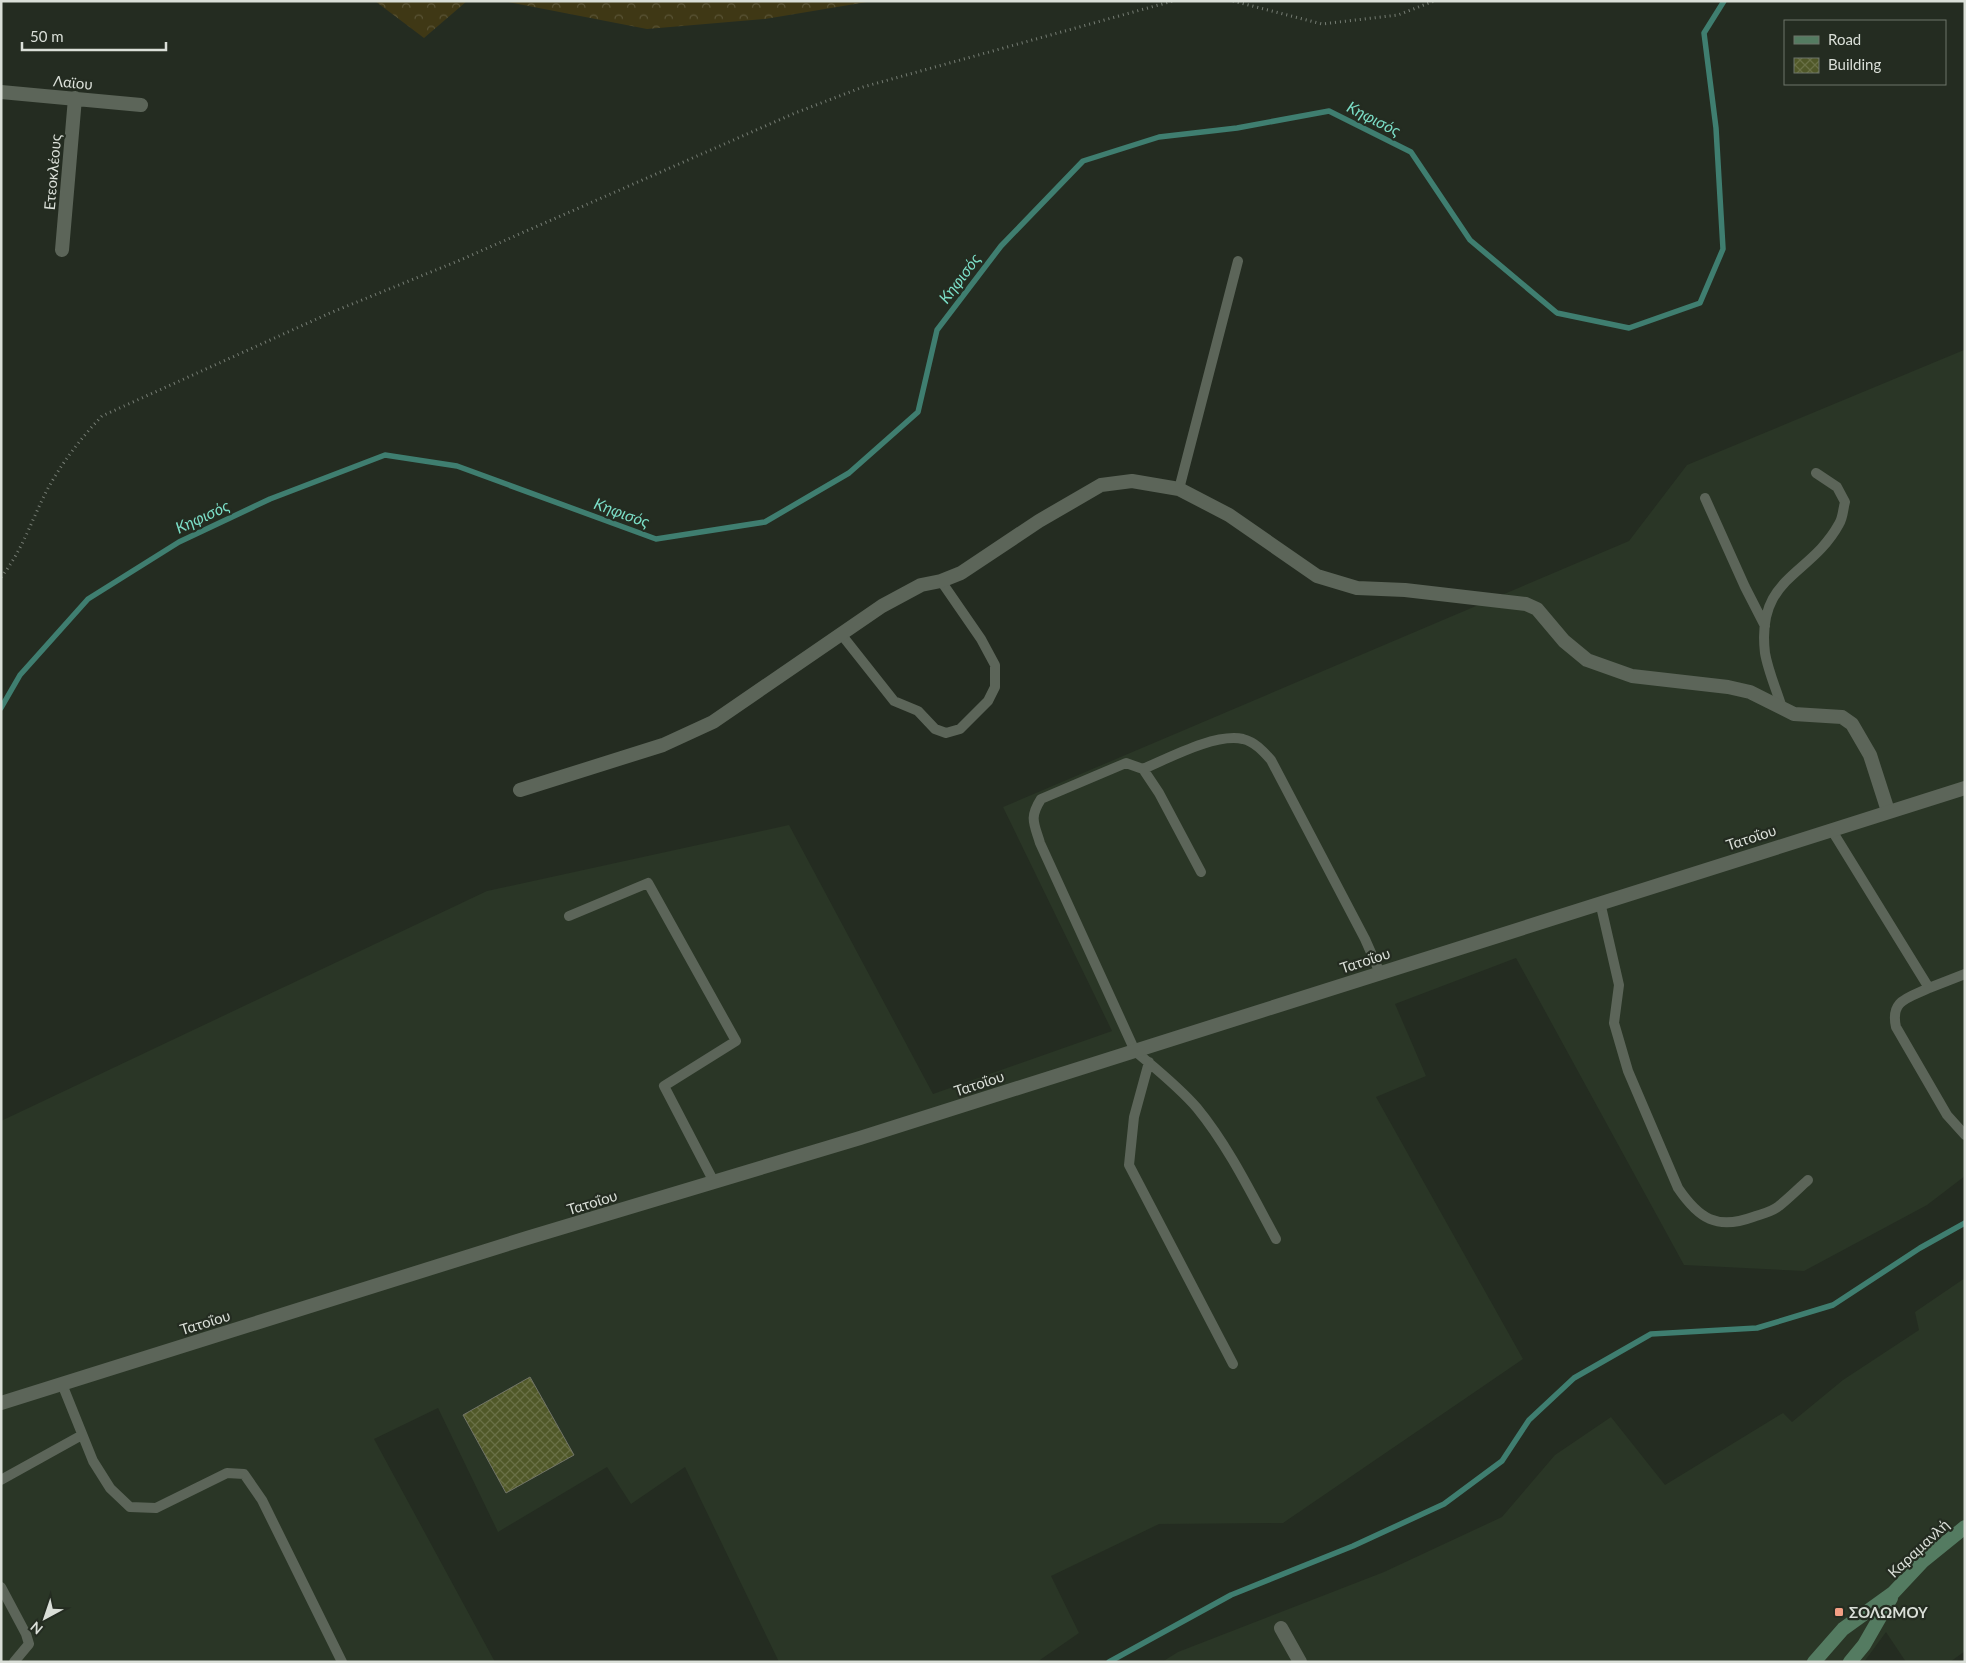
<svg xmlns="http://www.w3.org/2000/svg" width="1966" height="1663" viewBox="0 0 1966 1663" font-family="Lato,sans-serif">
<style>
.built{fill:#2a3626}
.forest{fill:url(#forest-crowns)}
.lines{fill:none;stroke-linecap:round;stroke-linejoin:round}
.stream{stroke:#3f7e70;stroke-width:5.5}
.building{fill:url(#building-cross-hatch);stroke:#727567}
.path{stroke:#767d74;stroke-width:3;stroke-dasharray:1 4;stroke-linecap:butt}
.service{stroke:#5c6559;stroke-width:10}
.minor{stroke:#5c6559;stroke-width:14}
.tertiary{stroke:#5c6559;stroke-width:14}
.secondary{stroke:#547b61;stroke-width:14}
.poi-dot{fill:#f39f84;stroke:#242c21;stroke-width:2}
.labels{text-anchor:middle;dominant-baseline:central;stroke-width:4.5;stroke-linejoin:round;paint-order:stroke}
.street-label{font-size:15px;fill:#dadfd8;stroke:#242c21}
.poi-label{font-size:15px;font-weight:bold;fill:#dadfd8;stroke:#242c21;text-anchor:start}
.water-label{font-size:16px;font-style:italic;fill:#7bdec7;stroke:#242c21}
</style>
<defs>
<pattern id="forest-crowns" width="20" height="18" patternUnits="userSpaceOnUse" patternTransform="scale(1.25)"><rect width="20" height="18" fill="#3f3815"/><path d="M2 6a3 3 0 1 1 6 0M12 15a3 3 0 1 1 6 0" fill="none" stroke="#5a5436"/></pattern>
<pattern id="building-cross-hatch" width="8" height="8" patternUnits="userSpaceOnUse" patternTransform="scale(1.25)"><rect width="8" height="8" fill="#505828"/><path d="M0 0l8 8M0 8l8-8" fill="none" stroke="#697046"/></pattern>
</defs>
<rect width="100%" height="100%" fill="#242c21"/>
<!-- built -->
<path class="built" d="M1964,350L1965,1176L1927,1205L1804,1271L1684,1265L1516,958L1395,1004L1426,1076L1376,1097L1523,1359L1283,1523L1159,1524L1051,1576L1079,1633L1037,1662H779L685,1467L631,1504L607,1467L498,1532L438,1408L374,1439L495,1662H1V1121L487,891L789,825L933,1094L1112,1031L1003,807L1629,541L1687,465Z
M1965,1278V1651L1950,1662H1906L1886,1632L1864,1662H1162L1178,1652L1384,1572L1502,1517L1555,1455L1611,1417L1665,1485L1783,1413L1792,1422L1843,1380L1919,1330L1915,1312Z"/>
<!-- forest -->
<path class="forest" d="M375,1H467L424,38Z
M503,1H873L765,19L647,29Z"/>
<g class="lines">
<!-- stream -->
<path class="stream" d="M1,708L20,675L88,599L179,542L270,499L385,455L457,466L656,539L765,522L849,473L918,412L937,330L1001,246L1083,161L1159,137L1237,128L1329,111L1411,152L1470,240L1557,313L1629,328L1700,303L1723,249L1716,128L1704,33L1724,1
M1109,1662L1231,1595L1353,1546L1444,1504L1502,1461L1529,1420L1574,1378L1651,1334L1757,1328L1833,1305L1920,1248L1965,1223"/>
</g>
<!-- building -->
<path class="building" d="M530,1377L574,1455L506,1493L463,1415Z"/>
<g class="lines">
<!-- path -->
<path class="path" d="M1233,1L1322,24L1398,15L1434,1
M1,577C21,553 31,522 45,494C60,465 80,439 102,416L330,313L458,261L795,113L863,87L1173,1"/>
<!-- service -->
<path class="service" d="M1179,489L1238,261
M1705,498L1745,587L1765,626
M841,634L894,701L918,711L935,729L946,733L960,729L988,701L995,687V665L981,639L941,581
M1782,708C1777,691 1768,671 1765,653C1756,576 1810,577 1839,524C1843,518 1843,509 1845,502L1837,487L1816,473
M1143,769C1169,758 1215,733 1243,739C1255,742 1263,751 1271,760L1365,939L1380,973
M1831,829L1929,988C1908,998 1890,1000 1896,1027L1947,1115L1965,1135
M1201,872L1159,793L1143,769L1126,763L1041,799C1029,818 1034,823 1040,843L1135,1051C1156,1069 1179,1087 1197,1108C1229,1147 1252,1195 1276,1239
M1600,902L1619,985L1614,1023L1628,1071L1678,1188C1699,1219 1717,1230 1753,1217C1761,1214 1772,1212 1779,1206C1789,1198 1798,1189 1808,1180
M569,916L648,883L736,1041L664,1086L714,1182
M1929,988L1965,974
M1149,1062L1134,1117L1129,1165L1233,1364
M62,1384L93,1461L110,1488L130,1507L156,1508L227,1473L244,1474L262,1500L342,1662
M1,1480L82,1435
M1,1587L26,1634L29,1644L14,1662"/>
<!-- minor -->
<path class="minor" d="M1,92L141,105
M62,250L75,98
M520,790L663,745L713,722L882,606L921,585L941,581L961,573L1039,521L1101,485L1132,481L1179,489L1229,515L1317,576L1357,588L1405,590L1526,604L1537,609L1564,641L1587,660L1632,676L1728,687L1750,692L1794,714L1842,717L1852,724L1870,755L1888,811
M1281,1628L1300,1662"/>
<!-- tertiary -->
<path class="tertiary" d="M1,1403L527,1238L860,1138L1965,788"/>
<!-- secondary -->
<path class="secondary" d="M1814,1662L1843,1629L1893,1593L1923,1561L1965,1527
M1850,1662L1864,1645L1891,1598"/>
</g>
<!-- markers -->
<rect class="poi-dot" x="1834" y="1607" width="10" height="10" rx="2.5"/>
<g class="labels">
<!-- street labels -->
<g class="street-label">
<text transform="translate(73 82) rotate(5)">Λαϊου</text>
<text transform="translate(52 172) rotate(-85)">Ετεοκλέους</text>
<text transform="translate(1751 837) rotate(-18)">Τατοΐου</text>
<text transform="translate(1365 960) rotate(-18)">Τατοΐου</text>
<text transform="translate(979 1083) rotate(-18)">Τατοΐου</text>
<text transform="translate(592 1202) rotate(-17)">Τατοΐου</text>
<text transform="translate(205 1322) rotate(-17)">Τατοΐου</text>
<text transform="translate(1918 1548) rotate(-43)">Καραμανλή</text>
</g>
<!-- poi labels -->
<g class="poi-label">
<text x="1849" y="1612">ΣΟΛΩΜΟΥ</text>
</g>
<!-- water labels -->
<g class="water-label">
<text transform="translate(1374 118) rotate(27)">Κηφισός</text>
<text transform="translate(959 278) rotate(-53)">Κηφισός</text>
<text transform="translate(622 512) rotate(20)">Κηφισός</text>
<text transform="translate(202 516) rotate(-25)">Κηφισός</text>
</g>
</g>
<!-- border -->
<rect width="1966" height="1663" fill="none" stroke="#dadfd8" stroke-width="5"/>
<!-- legend -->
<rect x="1784" y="20" width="162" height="65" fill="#242c21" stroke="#6d746a"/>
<rect x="1794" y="36" width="25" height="8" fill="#547b61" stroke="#6d746a"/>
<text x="1828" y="45" font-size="15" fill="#dadfd8">Road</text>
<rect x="1794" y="58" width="25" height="15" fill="url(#building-cross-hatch)" stroke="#6d746a"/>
<text x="1828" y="70" font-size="15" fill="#dadfd8">Building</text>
<!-- north arrow -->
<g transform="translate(45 1618) rotate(220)" stroke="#242c21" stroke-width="4" paint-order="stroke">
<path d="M0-4L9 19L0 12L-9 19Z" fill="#dadfd8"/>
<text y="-8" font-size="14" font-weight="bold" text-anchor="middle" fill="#dadfd8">N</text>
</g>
<!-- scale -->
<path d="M22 42v8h144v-8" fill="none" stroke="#dadfd8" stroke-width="2.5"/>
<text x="30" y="42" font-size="15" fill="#dadfd8" stroke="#242c21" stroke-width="4" paint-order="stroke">50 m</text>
</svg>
